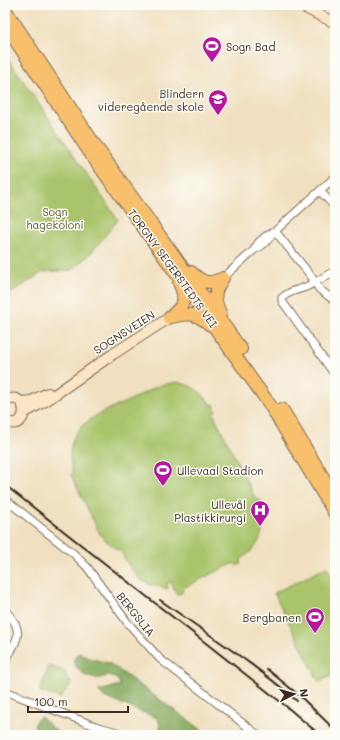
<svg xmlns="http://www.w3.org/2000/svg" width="340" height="740" viewBox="0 0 340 740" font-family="Mali,sans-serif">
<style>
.green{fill:#a9c46b;stroke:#727744}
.forest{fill:#86aa5f;stroke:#606a3e}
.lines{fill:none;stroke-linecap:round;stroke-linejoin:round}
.minor-casing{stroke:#7a6a57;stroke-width:9}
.secondary-casing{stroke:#7a6a57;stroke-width:12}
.trunk-casing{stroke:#7a6a57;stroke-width:14}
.minor{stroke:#fff;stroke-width:7}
.secondary{stroke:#fce5c4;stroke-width:10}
.trunk{stroke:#f8bf6c;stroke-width:12}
.rail{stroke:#3b2a1e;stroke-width:2}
.labels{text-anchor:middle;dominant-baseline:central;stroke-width:3;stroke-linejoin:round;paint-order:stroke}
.poi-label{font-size:11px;fill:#3b2a1e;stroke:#fdfcf7;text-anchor:end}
.park-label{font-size:11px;fill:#5c5835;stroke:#fdfcf7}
.street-label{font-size:11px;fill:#3b2a1e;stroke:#fdfcf7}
</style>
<rect width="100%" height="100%" fill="#fdfcf7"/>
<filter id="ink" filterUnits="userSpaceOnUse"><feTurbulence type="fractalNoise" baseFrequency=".025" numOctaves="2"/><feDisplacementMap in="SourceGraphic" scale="8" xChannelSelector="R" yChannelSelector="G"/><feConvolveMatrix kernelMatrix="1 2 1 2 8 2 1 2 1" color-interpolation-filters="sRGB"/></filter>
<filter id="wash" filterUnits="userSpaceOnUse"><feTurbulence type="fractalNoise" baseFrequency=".012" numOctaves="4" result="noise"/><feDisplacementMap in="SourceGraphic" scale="16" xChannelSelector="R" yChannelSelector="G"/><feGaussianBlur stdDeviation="0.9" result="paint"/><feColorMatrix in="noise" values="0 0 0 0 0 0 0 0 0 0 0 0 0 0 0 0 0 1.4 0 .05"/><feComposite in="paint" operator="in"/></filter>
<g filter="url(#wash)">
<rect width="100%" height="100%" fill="#f0e0c0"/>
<!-- green -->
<path class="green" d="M5,54L118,220L90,254L72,270L43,272L5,297Z
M177,382C193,386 203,392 211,405L214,404L216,411L213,413L256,500H260L262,504L259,507C267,531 261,546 241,559V563L238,566L234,563L183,588L182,593L177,594L171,582L167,583L168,588L165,589L163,587C138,585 131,571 121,551L116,549L101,536L71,475L73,473C69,459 68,445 77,432C89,415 114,408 132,399C143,394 153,387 165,384C169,383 173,383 177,382Z
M327,567L335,584V674L319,682L274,593Z
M49,666L64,671L71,684L60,698L39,691Z"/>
<!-- forest -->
<path class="forest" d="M78,653L92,659L109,663L209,735H159L160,725L157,718L104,697L98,690C106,691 111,686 119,686L120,684L118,680L110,675C93,682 82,678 73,661Z
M41,717L59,734V735H42L34,726L36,720Z"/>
</g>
<g filter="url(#ink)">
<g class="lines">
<!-- minor casing -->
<g class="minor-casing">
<path id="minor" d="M320,191L335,207
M275,231L311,276L319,289L335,301
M254,250C263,246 269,241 273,232
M335,271C325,276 316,282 306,287C298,290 288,291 282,298V301L335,375
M223,278L254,250L258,243L266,236L275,231L335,177
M5,499L74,554L87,567L127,622L160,659L258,735
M5,610C26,632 17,639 5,662
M5,691L95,726L128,735"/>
</g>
<!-- secondary casing -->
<g class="secondary-casing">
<path id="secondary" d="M299,5L335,23
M5,401C30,388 30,434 5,421
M21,402L31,401L48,393
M24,413L47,400L113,354L169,318"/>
</g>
<!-- trunk casing -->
<g class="trunk-casing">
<path id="trunk" d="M5,9L97,148L241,349
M5,25L90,153L270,405L335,514
M191,272C203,283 208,285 223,278
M220,313C213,297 214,292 223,278
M171,317C189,313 195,312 210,325
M169,318C183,306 188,301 179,283
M282,409L335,497"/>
</g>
<!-- minor -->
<use href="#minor" class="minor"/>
<!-- secondary -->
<use href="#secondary" class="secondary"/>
<!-- trunk -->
<use href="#trunk" class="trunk"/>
<!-- rail -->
<path class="rail" d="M5,485L287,707L320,735
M160,600C206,633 255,664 297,701
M267,669L301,697L335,730"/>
</g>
</g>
<!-- icons -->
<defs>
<g id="stadium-pin" transform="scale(1)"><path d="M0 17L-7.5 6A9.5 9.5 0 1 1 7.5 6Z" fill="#b5179e" stroke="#fdfcf7"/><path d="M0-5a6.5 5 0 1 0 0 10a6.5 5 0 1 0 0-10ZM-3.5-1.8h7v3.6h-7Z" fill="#fff"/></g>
<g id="school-pin" transform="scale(1)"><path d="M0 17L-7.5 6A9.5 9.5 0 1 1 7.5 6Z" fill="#b5179e" stroke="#fdfcf7"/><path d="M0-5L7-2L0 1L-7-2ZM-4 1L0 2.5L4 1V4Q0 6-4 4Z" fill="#fff"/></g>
<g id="hospital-pin" transform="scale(1)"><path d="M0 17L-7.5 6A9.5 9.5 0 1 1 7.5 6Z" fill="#b5179e" stroke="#fdfcf7"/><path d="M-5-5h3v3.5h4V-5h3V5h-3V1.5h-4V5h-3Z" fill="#fff"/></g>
</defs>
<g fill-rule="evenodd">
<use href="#stadium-pin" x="212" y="46"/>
<use href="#school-pin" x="218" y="99"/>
<use href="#stadium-pin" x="163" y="470"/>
<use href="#hospital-pin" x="260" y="510"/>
<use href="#stadium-pin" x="315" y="617"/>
</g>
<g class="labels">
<!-- poi labels -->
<g class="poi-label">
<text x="226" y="46" text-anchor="start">Sogn Bad</text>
<text x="204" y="93">Blindern<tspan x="204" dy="13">videregående skole</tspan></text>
<text x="177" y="470" text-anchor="start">Ullevaal Stadion</text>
<text x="246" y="504">Ullevål<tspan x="246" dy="13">Plastikkirurgi</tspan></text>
<text x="301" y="617">Bergbanen</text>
</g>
<!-- park labels -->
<g class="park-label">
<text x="55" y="211">Sogn<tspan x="55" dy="13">hagekoloni</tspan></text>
</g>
<!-- street labels -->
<g class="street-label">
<text transform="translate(173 268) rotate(54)">TORGNY SEGERSTEDTS VEI</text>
<text transform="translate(124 332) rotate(-33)">SOGNSVEIEN</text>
<text transform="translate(136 614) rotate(51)">BERGSLIA</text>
</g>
</g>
<!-- margin -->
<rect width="340" height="740" fill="none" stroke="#fdfcf7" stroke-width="20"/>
<!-- north arrow -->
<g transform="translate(294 694) rotate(84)" stroke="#fdfcf7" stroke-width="3" paint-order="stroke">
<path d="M0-3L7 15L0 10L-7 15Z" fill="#3b2a1e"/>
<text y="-6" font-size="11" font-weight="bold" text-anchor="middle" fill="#3b2a1e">N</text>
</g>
<!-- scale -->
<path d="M28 706v6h100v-6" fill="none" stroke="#3b2a1e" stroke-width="2"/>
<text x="34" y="706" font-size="12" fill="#3b2a1e" stroke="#fdfcf7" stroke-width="3" paint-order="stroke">100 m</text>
</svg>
